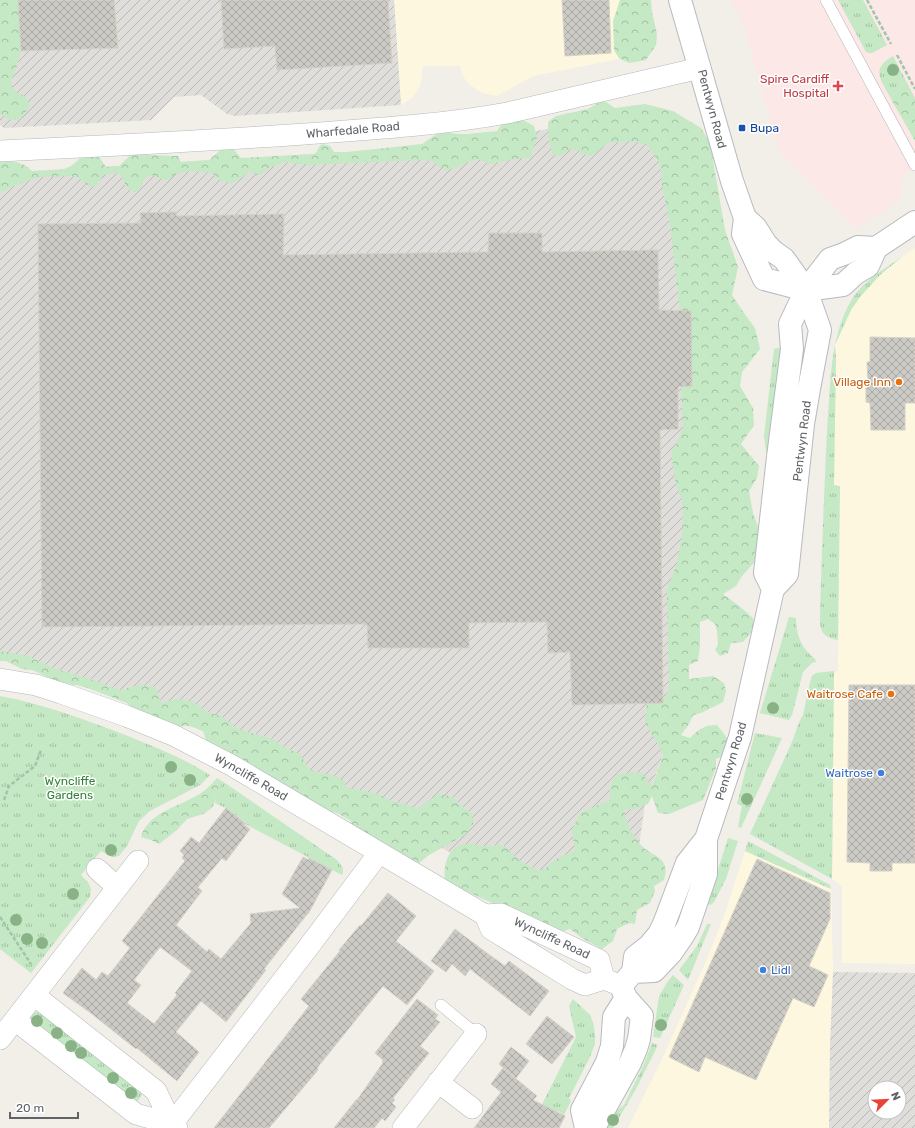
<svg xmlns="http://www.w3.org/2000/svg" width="915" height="1128" viewBox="0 0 915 1128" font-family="Rubik,sans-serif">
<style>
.commercial{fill:#fef7e0}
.industrial{fill:url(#industrial-furrows);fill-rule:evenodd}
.medical{fill:#fce8e6}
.grass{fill:url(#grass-tufts)}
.forest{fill:url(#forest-crowns)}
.building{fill:url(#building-cross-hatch);stroke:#d6d1c6;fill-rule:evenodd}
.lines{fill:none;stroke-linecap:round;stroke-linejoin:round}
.lane-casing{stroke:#b5b8bc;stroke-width:12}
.street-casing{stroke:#b5b8bc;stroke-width:22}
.secondary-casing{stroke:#b6babf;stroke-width:24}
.path{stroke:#9cc7a9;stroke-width:2.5;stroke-dasharray:4 2;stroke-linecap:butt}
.lane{stroke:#fff;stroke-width:11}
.street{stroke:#fff;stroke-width:21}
.secondary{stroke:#fff;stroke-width:22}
.tree{fill:#89b387}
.health-dot{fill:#e0444e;stroke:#fff;stroke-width:1.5}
.transit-dot{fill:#1a4fb4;stroke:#fff;stroke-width:1.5}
.food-dot{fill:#e8710a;stroke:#fff;stroke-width:1.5}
.shop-dot{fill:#3f7fe0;stroke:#fff;stroke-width:1.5}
.labels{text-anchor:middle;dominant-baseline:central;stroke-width:3;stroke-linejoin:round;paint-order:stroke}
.health-label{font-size:12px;fill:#be3a42;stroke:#fff;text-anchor:end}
.street-label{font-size:12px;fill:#5f6368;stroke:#fff}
.transit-label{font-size:12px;fill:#164399;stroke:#fff;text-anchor:start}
.food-label{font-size:12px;fill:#c56008;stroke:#fff;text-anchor:end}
.shop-label{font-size:12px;fill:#366cbe;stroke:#fff;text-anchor:end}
.park-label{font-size:12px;fill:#348238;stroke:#fff}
</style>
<defs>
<pattern id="industrial-furrows" width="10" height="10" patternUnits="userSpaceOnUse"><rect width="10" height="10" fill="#e0deda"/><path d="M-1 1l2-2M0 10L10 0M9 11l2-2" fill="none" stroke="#b9b8b5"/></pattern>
<pattern id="grass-tufts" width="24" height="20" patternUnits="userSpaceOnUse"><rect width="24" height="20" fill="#c5e8c5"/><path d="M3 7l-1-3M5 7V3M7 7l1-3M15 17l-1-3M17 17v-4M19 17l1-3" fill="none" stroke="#a3c0a4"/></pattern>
<pattern id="forest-crowns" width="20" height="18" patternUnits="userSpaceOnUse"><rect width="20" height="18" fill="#c5e8c5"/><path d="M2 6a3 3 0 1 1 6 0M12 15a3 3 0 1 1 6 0" fill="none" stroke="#a3c0a4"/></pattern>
<pattern id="building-cross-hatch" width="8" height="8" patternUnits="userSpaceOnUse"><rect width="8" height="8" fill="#cccac5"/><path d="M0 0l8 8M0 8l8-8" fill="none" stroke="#a9a8a4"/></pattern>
</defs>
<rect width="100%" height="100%" fill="#f1efe8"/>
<!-- commercial -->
<path class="commercial" d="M394,0H639L624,58L533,76L497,96L482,93L469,84L462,75L460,66H423L421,84L413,97L401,105Z
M915,248V964L842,963V886L832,879L834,672L838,671L840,486L834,485L836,358L835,345L851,310L860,297L880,275L903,256Z
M745,851L831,889L833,972L830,1046L829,1128H628L662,1059L708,957L726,910Z"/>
<!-- industrial -->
<path class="industrial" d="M0,0H394L401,105L235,116L227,114L201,95L174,97L151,120L4,128L0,125Z
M628,115L683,132L699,249L680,707L645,804L631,902L539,897L191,722L0,658V173L348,152L495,139L530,132Z
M833,972L915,973V1128H829L830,1046ZM875,1088H899V1112H875Z"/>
<!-- medical -->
<path class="medical" d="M731,0H915V168L904,175L899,201L856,229L779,152L742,20Z"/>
<!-- grass -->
<path class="grass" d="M838,0H863L887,45L872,53H869L866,52Z
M893,56L906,81L891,99C882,80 869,70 893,56Z
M903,256L880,275L860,297L851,310L835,345L836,358L834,485L840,486L838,640C824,637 820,633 820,619C821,571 823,524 825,476C826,451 827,426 829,401C831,366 834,326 854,296C866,279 886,268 903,256Z
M782,347L770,453L766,452L764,436L774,349Z
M789,617L796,618C796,635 801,648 815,659L816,662L812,663L803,672L792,715L789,720L760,713Z
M834,671V672L832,879L750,834L792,742L799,722L803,715L810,682L812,676L816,673Z
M0,696C44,704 86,720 128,736C157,748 183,758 210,775L200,785L150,811L139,821L127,846L119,856L112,857L101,851L81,875L88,882L91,889L90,897L31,973L0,949Z
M755,733L782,738L741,828L738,827L742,806L737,804Z
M222,781L337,860C341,865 345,869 342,875L245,824L246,823L226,808L215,803Z
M728,838L738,841L726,879L714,902L711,905L707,904Z
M748,841L830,885L831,889L745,851Z
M707,924H711L688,980L679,970L697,946Z
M673,975L684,985L660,1038L653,1037L659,996L668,981Z
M573,999L590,1015L593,1022L595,1033V1044L590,1057L569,1098L571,1101L564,1115L558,1111L550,1128H530L576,1037L569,1006Z
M35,1012H40L140,1091L142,1095L137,1102L30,1018L31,1014Z
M652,1043L658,1045L636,1089L613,1128H606L617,1110L624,1105L644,1064Z"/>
<!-- forest -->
<path class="forest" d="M0,0H18L21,51L17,66L11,82L14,91L26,97L30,106L21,119L9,120L2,115L0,113Z
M620,0H651L652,12L657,34L656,45L646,60L629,63L619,58L614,50L613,21Z
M906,81L915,98V141L891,99Z
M601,101L606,102L615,108L645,104L673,111L701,128L710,143L725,230L738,267L732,295L744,313L755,328L760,349L742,372L740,386L753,408L754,425L741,444L759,466L757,478L749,491L753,513L763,541L760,556L742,576L736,586L723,594L738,605L753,618L755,628L743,642L731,643L728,653L720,656L715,650L718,645L717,631L715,624L708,619L700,622V646L698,661L689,665V679L713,676L724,683L726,691L723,702L701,713L693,715L689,724L681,735L690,738C699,729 704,725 717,725L728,739L723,756L716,759V768L703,800L669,814L658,813L652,796L648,804L632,810L624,809C626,822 631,835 641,845C653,858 671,856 664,880L654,886L655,891L650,903L637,910L635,924L629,923L617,929L613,941L602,949L582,938L570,929L555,934L534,932L492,903L468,892L445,883C443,863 448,842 473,844C485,846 485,849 498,844L506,847L520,861L537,870L545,869C550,864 554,860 560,857C565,854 570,854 575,850L572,830L580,813L610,800C609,790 610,783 616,775L631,772L642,773L652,786L663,755L658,744L652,735L645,721L647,703H663V699L669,690L667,590L677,563L682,534L683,503L676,485L671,453L683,429L681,387L692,386L691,311H680L670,225L662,185L661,171L658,160L646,144L630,141L608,143L592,156L581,154L580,151L571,149L560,156L553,155L548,137V122L556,116L588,109Z
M514,119L525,121L534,126L537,138L534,145L531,158H522L490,164L478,159L466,163L456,168L445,170L433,162L424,160L305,165L285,162L267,169L262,174L256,175L250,171L243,177L232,183L220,181L212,173L191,171L175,174L168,180H162L154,175L147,177L143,181L141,187L136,192C122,188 127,183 120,174L113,173L104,175L95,187L89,186L80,179L73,176L39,177L9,188L0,193V161C13,161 22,161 32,171C43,170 62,172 71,166C76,163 79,159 83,154L96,152L106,167L119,166L133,153L143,151L148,155L178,156L181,162L209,160L223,148L230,145L241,158L314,154C318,152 317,148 322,144L330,146L334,152H348L422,144L441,131L457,134H468L497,131L504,121Z
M0,651L28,656L53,668L90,679L122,691C133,684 143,685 155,687L162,703L176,699L194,702L207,712L221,716L238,729L273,739L282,746L300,754L309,769L317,772L336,776L344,780L346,787L378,794L392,801L418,808L438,794L453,797L458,803L472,814L473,824L465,835L429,855L418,864L354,832L351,821L337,813L323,810L207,743L203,731C190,726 187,723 174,729L155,722L149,714L140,716L127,703L85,687L76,685L68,686L32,670L22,669L6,661H0Z
M217,778L222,781L219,793L212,808L203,814L187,819L177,830L159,844L151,840L141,837C142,834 143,830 145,828C156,811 179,806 196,796C204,792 211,785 217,778Z"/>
<!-- building -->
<path class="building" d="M18,0H114L118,48L21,51Z
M221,0H388L392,63L277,70L275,46L224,49Z
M562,0H609L611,53L565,56Z
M177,212L176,216L284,214L283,255L488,252L489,233H542V252L658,250L659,310L691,311L692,386L678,387V429L660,430L663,703L572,705L570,652L548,653L547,622L469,623V648H368L367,624L42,627L38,224L141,223L140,213Z
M870,337L915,338V403H905V430H871L870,403L866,402V382H868L867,362H870Z
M849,685H915V863H892V871H870V863L847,862Z
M226,808L246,824L244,825L250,829L226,861L222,858L198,887L202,891L176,925L207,952L209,949L221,959L251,923L250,914L300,908L282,894L303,857L309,860V858L332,870L308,914V913L264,969L266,970L226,1022L201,1001L176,1032L199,1052L177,1081L137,1048L136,1049L92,1014L63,993L82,968L96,980L102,972L108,976L130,948L122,941L185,861L182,858L184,855L180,851L191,837L199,843ZM160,947L192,971L175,993L177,995L154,1024L127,1003L141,985L134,980Z
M757,859L830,893V919L809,966L828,975L814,1007L793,998L756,1080L705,1057L699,1072L669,1057Z
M388,893L416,916L396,941L434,971L407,1005L383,986L317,1068L318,1070L269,1128H214L309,1006L301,999L340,951L339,950L360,925L361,926Z
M455,929L484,951L505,966L509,961L549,991L530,1016L470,969L465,976L452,964L446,972L431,961Z
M417,999L438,1015L435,1019L440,1022L420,1046L429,1053L393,1098L395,1100L392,1103L396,1107L385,1121L382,1118L374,1128H334L356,1100H357L383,1063L382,1062L383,1060L375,1053Z
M547,1016L574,1037L552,1064L526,1044Z
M511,1047L529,1061L516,1078L499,1064Z
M503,1068L537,1096L533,1100L565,1116L559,1128H474L501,1092L491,1084Z"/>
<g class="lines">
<!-- lane casing -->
<g class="lane-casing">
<path id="lane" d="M826,0L915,165
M441,1005L476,1034"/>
</g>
<!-- street casing -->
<g class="street-casing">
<path id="street" d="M0,151C102,146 204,141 305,134C373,129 441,125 507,113L700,68
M0,679L36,685L61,693L126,716L173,735L231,765L485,915L501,914L599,960L604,979
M97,869L117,887
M485,915L491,929L572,979L585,985L604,979L617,984
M34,995L156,1091L172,1124
M15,1020L136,1114L172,1124L177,1128
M0,1039L138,861
M438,1082L472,1108
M169,1128L307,949L379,853
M403,1128L476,1034"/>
</g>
<!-- secondary casing -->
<g class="secondary-casing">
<path id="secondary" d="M680,0L732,181L745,218L743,234L764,279L806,290L843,285L856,273L868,266L876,248L915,222
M773,589L765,573L778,457L792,349L790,324L806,290L830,259L844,254L858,247L876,248
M633,972L654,971L671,953L682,937L688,927L706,874V839L740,737L773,589L787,574L803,424L809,389L820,330L806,290L784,259L774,252L766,244L756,228L745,218
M586,1127L596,1124L630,1063L636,1049L639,1039L642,1016L626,998L621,986L633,972L635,957L649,946L659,934L664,924L687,863L706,839
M586,1128L582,1110L607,1062L612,1046L614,1017L626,998"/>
</g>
<!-- path -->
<path class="path" d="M867,0L891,44
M897,55L915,89
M4,800L9,786L35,766L41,750
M0,917L31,964"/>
<!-- lane -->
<use href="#lane" class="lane"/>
<!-- street -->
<use href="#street" class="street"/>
<!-- secondary -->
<use href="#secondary" class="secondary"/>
</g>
<!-- trees -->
<g class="tree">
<circle cx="893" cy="70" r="6"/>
<circle cx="773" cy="708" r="6"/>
<circle cx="171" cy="767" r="6"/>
<circle cx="190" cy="780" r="6"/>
<circle cx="747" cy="799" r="6"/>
<circle cx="111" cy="850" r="6"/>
<circle cx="73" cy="894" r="6"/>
<circle cx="16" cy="920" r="6"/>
<circle cx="27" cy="939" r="6"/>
<circle cx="42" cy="943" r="6"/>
<circle cx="37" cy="1021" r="6"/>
<circle cx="661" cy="1025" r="6"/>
<circle cx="57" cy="1033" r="6"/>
<circle cx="71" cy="1046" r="6"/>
<circle cx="81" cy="1053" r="6"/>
<circle cx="113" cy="1078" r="6"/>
<circle cx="131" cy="1093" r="6"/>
<circle cx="613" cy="1120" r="6"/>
</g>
<!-- markers -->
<path class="health-dot" d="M836 80h4v4h4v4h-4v4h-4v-4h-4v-4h4z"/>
<rect class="transit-dot" x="738" y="124" width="8" height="8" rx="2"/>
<g class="food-dot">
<circle cx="899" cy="382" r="4"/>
<circle cx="891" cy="694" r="4"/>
</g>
<g class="shop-dot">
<circle cx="881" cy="773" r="4"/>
<circle cx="763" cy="970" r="4"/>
</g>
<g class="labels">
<!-- health labels -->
<g class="health-label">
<text x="829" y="79">Spire Cardiff<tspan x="829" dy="14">Hospital</tspan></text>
</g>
<!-- street labels -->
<g class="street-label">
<text transform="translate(712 109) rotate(75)">Pentwyn Road</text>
<text transform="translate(353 130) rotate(-5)">Wharfedale Road</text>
<text transform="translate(802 441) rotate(-83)">Pentwyn Road</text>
<text transform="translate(731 761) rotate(-73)">Pentwyn Road</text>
<text transform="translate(251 777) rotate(30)">Wyncliffe Road</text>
<text transform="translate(552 938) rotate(25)">Wyncliffe Road</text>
</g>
<!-- transit labels -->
<g class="transit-label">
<text x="750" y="128">Bupa</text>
</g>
<!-- food labels -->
<g class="food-label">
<text x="891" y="382">Village Inn</text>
<text x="883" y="694">Waitrose Cafe</text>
</g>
<!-- shop labels -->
<g class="shop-label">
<text x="873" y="773">Waitrose</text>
<text x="771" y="970" text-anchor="start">Lidl</text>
</g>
<!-- park labels -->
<g class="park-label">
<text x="70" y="781">Wyncliffe<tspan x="70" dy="14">Gardens</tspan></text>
</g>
</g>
<!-- north arrow -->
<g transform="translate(887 1100) rotate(66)"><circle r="19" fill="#ffffff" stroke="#bfc1c3"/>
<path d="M0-3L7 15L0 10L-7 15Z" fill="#ea4335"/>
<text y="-6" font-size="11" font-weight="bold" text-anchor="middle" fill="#5f6368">N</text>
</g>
<!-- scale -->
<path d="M10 1112v6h68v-6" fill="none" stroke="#5f6368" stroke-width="2"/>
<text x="16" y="1112" font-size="12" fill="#5f6368" stroke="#ffffff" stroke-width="3" paint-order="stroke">20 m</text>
</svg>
